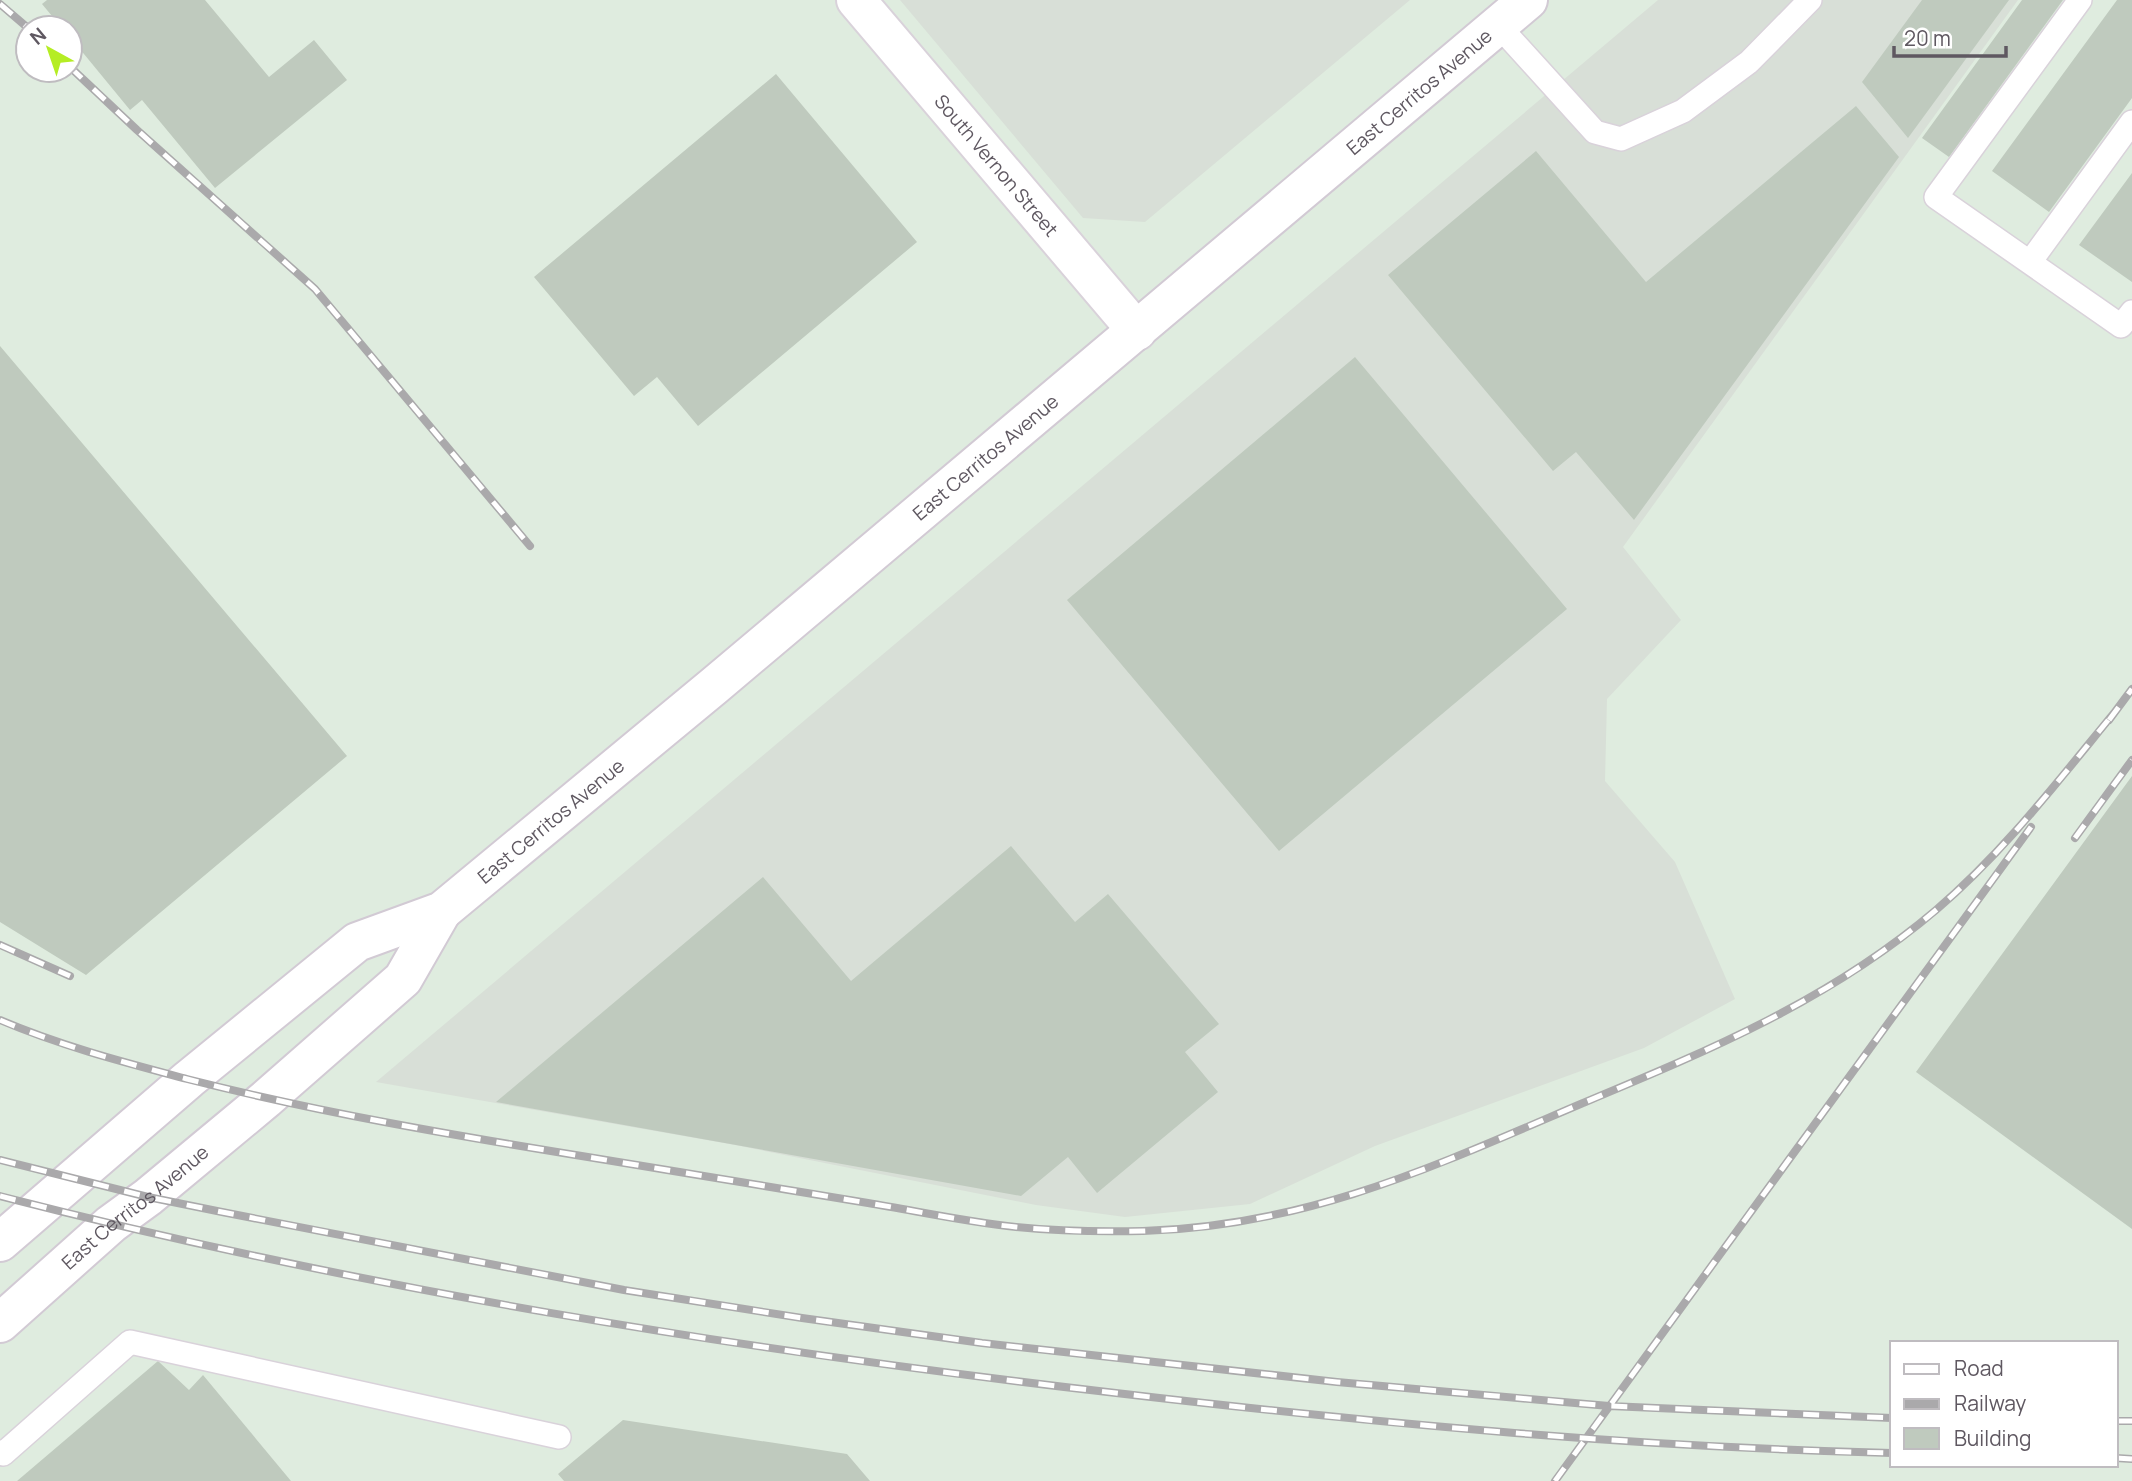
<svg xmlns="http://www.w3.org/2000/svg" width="2132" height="1481" viewBox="0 0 2132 1481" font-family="Manrope,sans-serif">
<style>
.industrial{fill:#d8dfd7}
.building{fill:#bfcabe}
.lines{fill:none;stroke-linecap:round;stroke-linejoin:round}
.lane-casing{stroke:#d9d2da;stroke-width:26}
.street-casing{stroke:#d9d2da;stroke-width:42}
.secondary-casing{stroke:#d2cad4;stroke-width:42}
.lane{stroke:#fff;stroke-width:23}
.street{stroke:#fff;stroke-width:38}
.secondary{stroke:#fff;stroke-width:38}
.rail-casing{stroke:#aaa9ab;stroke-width:8}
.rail{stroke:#fff;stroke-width:5;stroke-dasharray:16;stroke-linecap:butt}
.labels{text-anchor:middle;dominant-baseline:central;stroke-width:5;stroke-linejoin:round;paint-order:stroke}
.street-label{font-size:19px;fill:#5f5861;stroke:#fff}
</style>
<rect width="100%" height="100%" fill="#dfecdf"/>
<!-- industrial -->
<path class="industrial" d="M900,0H1410L1145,222L1083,218Z
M1658,0H2018L1623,547L1681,620L1607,699L1605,781L1675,862L1735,999L1644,1048L1375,1146L1250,1204L1125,1217L1036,1205L735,1145L376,1082Z"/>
<!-- building -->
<path class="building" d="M47,0H205L269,77L314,40L347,80L215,188L142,100L130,110L70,37V28H62L42,4Z
M1922,0H2009L1908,138L1862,82Z
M2022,0H2063L1949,157L1922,138Z
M2117,0H2132V98L2049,212L1992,171Z
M776,74L917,242L698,426L657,377L634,396L534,277Z
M1856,106L1899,157L1634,520L1576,452L1553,471L1388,275L1536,151L1646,282Z
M2132,173V282L2079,245Z
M0,346L347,756L86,975L0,922Z
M1355,357L1567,609L1279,851L1067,600Z
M2132,776V1229L1916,1072Z
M1011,846L1075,922L1108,894L1219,1024L1185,1052L1218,1092L1097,1193L1068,1157L1021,1196L496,1102L763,877L851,981Z
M158,1361L189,1390L203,1375L291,1481H17Z
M623,1420L847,1454L870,1481H564L558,1474Z"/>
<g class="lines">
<!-- lane casing -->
<g class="lane-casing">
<path id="lane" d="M2080,0L1936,197L2121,326L2132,312
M1498,25L1595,132L1621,139L1683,111L1749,62L1810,0
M2030,262L2132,122
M0,1452L3,1454L130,1342L559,1437"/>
</g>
<!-- street casing -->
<g class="street-casing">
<g id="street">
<path id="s1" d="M856,0L1137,331"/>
</g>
</g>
<!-- secondary casing -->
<g class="secondary-casing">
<g id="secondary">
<path id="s2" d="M0,1242L189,1079L357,942L442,911L714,686L1528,0"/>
<path id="s3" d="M0,1323L111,1224L148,1197L266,1099L403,979L442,911"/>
</g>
</g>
<!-- lane -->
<use href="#lane" class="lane"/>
<!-- street -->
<use href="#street" class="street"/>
<!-- secondary -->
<use href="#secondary" class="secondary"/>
<!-- rail casing -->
<g class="rail-casing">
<path id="rail" d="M0,4L28,28
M70,67L137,130L315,289L530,546
M2109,720L2132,689
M2075,838L2132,760
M0,945L70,976
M0,1020C61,1046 123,1062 187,1079C321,1113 458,1136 594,1158C686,1173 777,1188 868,1203C917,1211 967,1222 1016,1227C1058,1231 1101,1232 1143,1231C1308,1226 1435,1166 1583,1103C1710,1050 1830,1000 1936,910C2004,852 2058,781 2114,713
M0,1160L148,1197L222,1212L624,1290L802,1318L982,1343L1337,1382L1609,1406L1892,1418
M0,1196C366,1290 741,1350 1116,1393C1374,1423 1632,1447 1892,1453
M2116,1421H2132
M2116,1458L2132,1459
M1555,1481L2031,827"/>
</g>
<!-- rail -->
<use href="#rail" class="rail"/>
</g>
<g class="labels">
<!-- street labels -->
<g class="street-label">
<text stroke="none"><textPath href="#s2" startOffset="1832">East Cerritos Avenue</textPath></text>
<text stroke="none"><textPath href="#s1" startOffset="217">South Vernon Street</textPath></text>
<text stroke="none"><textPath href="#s2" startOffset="1265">East Cerritos Avenue</textPath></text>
<text stroke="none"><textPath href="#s2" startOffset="698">East Cerritos Avenue</textPath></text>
<text stroke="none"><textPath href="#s3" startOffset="178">East Cerritos Avenue</textPath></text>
</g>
</g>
<!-- legend -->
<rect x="1890" y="1341" width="228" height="126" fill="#ffffff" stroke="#bfbcc0" stroke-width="2"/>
<rect x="1904" y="1364" width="35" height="10" fill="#ffffff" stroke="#bfbcc0" stroke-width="2"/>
<text x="1954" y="1376" font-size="21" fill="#5f5861">Road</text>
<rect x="1904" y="1399" width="35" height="10" fill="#aaa9ab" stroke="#bfbcc0" stroke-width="2"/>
<text x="1954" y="1411" font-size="21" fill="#5f5861">Railway</text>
<rect x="1904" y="1428" width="35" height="21" fill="#bfcabe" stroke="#bfbcc0" stroke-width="2"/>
<text x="1954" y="1446" font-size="21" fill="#5f5861">Building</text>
<!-- north arrow -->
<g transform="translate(49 49) rotate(320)"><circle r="33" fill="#ffffff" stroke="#bfbcc0" stroke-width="2"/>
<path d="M0-5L12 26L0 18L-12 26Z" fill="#b5ed24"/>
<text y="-10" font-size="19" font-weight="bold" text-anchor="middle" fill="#5f5861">N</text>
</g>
<!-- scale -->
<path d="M1894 46v10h112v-10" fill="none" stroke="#5f5861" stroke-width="3.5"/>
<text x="1904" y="46" font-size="21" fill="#5f5861" stroke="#ffffff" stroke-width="5" paint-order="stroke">20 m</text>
</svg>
